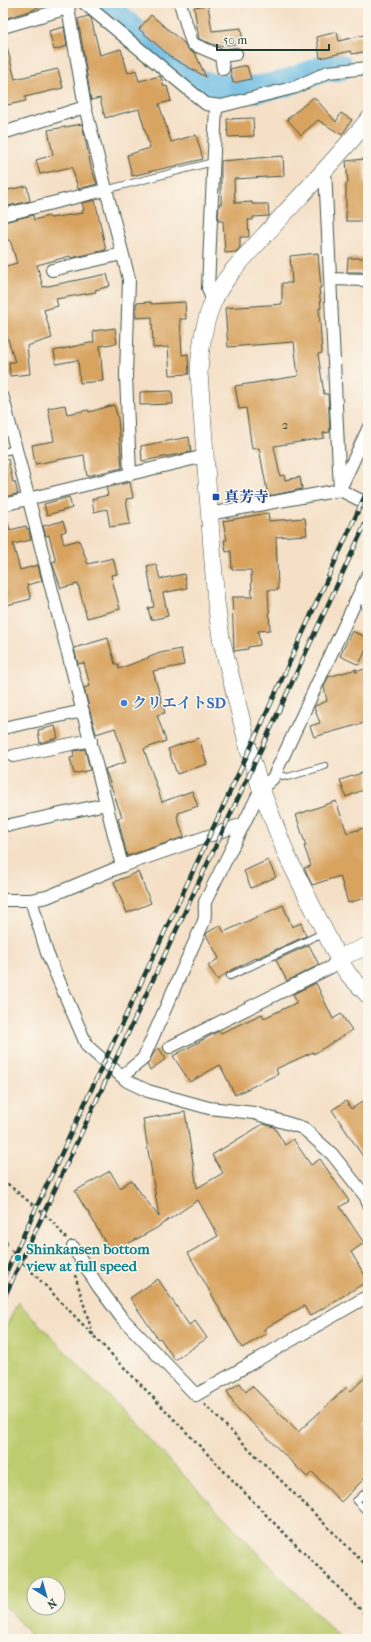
<svg xmlns="http://www.w3.org/2000/svg" width="371" height="1642" viewBox="0 0 371 1642" font-family="'IM FELL French Canon','Noto Serif JP',serif">
<style>
.green{fill:#bdcc6e;stroke:#6e8451;fill-rule:evenodd}
.lines{fill:none;stroke-linecap:round;stroke-linejoin:round}
.river{stroke:#67bae2;stroke-width:27}
.building{fill:#d8a35e}
.lane-casing{stroke:#3f554a;stroke-width:8}
.street-casing{stroke:#3f554a;stroke-width:14}
.secondary-casing{stroke:#3f554a;stroke-width:18}
.path{stroke:#3f554a;stroke-width:2.5;stroke-dasharray:3 3;stroke-linecap:butt}
.lane{stroke:#fff;stroke-width:6}
.street{stroke:#fff;stroke-width:12}
.secondary{stroke:#fff;stroke-width:17}
.rail-casing{stroke:#1f3d34;stroke-width:4.5}
.rail{stroke:#fbf7ec;stroke-width:3;stroke-dasharray:9;stroke-linecap:butt}
.transit-dot{fill:#1a4fb4;stroke:#fbf7ec;stroke-width:1.5}
.shop-dot{fill:#3f7fe0;stroke:#fbf7ec;stroke-width:1.5}
.culture-dot{fill:#0f9aa8;stroke:#fbf7ec;stroke-width:1.5}
.labels{text-anchor:middle;dominant-baseline:central;stroke-width:3;stroke-linejoin:round;paint-order:stroke}
.number-label{font-size:13px;fill:#4d563e}
.transit-label{font-size:15px;font-weight:bold;fill:#164399;stroke:#fbf7ec;text-anchor:start}
.shop-label{font-size:15px;font-weight:bold;fill:#366cbe;stroke:#fbf7ec;text-anchor:start}
.culture-label{font-size:15px;font-weight:bold;fill:#0d838f;stroke:#fbf7ec;text-anchor:start}
</style>
<rect width="100%" height="100%" fill="#fbf7ec"/>
<filter id="ink" filterUnits="userSpaceOnUse"><feTurbulence type="fractalNoise" baseFrequency=".025" numOctaves="2"/><feDisplacementMap in="SourceGraphic" scale="8" xChannelSelector="R" yChannelSelector="G"/><feConvolveMatrix kernelMatrix="1 2 1 2 8 2 1 2 1" color-interpolation-filters="sRGB"/></filter>
<filter id="wash" filterUnits="userSpaceOnUse"><feTurbulence type="fractalNoise" baseFrequency=".012" numOctaves="4" result="noise"/><feDisplacementMap in="SourceGraphic" scale="16" xChannelSelector="R" yChannelSelector="G"/><feGaussianBlur stdDeviation="0.9" result="paint"/><feColorMatrix in="noise" values="0 0 0 0 0 0 0 0 0 0 0 0 0 0 0 0 0 1.4 0 .05"/><feComposite in="paint" operator="in"/></filter>
<g filter="url(#wash)">
<rect width="100%" height="100%" fill="#f5e0c7"/>
<!-- green -->
<path class="green" d="M18,1302L303,1600L341,1639H34L3,1604V1334ZM34,1584H58V1608H34Z"/>
<g class="lines">
<!-- river -->
<path class="river" d="M102,3L189,79L209,86L235,89H258L284,84L322,69L340,67"/>
</g>
<g id="blocks">
<!-- building -->
<path class="building" d="M3,3H46L33,10L3,19Z
M208,5L212,31L241,28L243,43L218,46L199,39L194,7Z
M151,15L184,43L190,51L195,53L206,77L172,58L139,29Z
M88,16L91,18L100,55L121,49L128,73L136,70L139,81L160,76L161,77L164,87L167,86L171,101L159,104L171,142L196,135L203,159L132,176L127,155L150,148L139,109L105,118L100,98L91,100L78,19Z
M64,27L67,46L54,50L49,31Z
M337,32L339,41L368,34V51L352,54L351,51L320,58L317,37Z
M7,47L15,79L58,69L63,88L25,97L26,101L7,105L3,85V48Z
M242,66H247L251,79L233,83L230,69Z
M314,97L336,122L341,113L352,120L342,135L318,120L301,135L287,119Z
M253,118L254,136L228,137L227,119Z
M82,124L91,167L97,184L78,189L72,167L40,174L36,160L53,155L48,130Z
M283,156L284,176L234,179L235,203L252,202V204H268L269,216L253,217V220H248L249,237H240V247L236,252L225,253L223,221H218L219,204H221V161Z
M364,159L365,183H368V221H346V183H348L346,161Z
M27,186L30,201L3,207V191Z
M95,200L106,250L71,258L70,256L37,265L43,287L107,274L110,286L95,290L96,292L56,299L58,306L44,310L52,338L27,346L30,374L10,376L9,362H15L3,323V267L17,263L10,240L3,241V222L33,215L34,220L49,216L50,218L83,213L82,211L84,210L82,203Z
M318,253L321,288H319L321,308H319L322,353L318,354L324,394H328L330,432L323,433L324,438L274,446L280,476L284,475L285,480L300,477L302,489L268,496L259,448L252,449L246,408L239,409L235,386L298,376L294,342L228,347L225,308L282,304V283H292L290,256Z
M348,258H368V272H347Z
M151,302V304L185,302L186,319H180L182,355L188,354L189,374L170,375L168,347L153,348L152,317L136,318V303Z
M115,328L117,343L100,346L103,381L80,383L78,360L56,364L54,351L94,342L93,331Z
M172,391L173,404L140,405V392Z
M65,405L67,414L88,410L89,412L114,405L118,418L122,468L87,476L84,455L35,464L32,445L54,441L48,408Z
M189,437L191,452L142,461L141,446Z
M8,459L13,482H15L18,494L3,497V460Z
M130,482L133,498L126,499L130,524L110,527L107,509L94,512L92,499L108,495L106,488Z
M69,497L72,508L47,515L44,504Z
M268,513L269,521L305,518L307,535L276,537L278,590H268L270,630L258,631L260,645L248,647V649L234,651L232,597H252L251,570H232L231,551L226,552L224,540H227L223,521Z
M3,521H7L10,530L26,526L27,529H29L31,540L13,544L20,570L38,565L42,581L27,585L31,599L3,606V591L6,590L3,578Z
M63,521L66,531L61,533L64,544L79,540L88,564L113,558L117,574L111,575L120,609L87,618L78,584L61,588L52,562L56,561L49,535L46,536L43,526Z
M156,564L160,579L184,574L187,588L163,593L168,616L151,620L148,608L154,607L147,566Z
M352,631L368,638V645L359,665L340,656Z
M108,638L115,664H118L119,669L160,653L181,649L184,665L153,671L165,713L157,715L166,741L144,749L162,802L192,791L198,806L178,813L179,815L177,816L184,837L127,856L118,818L122,817L105,769L126,762L115,728L96,734L84,688L90,686L84,663L78,664L74,648Z
M368,668V722L314,737L310,726L320,723L314,707L315,706L327,701L324,687L328,677L357,669L355,672Z
M55,726L58,738L40,743L38,730Z
M199,738L207,764L177,774L168,749Z
M85,749L90,770L74,774L70,758L74,757L73,751Z
M368,771V788L346,797L340,780Z
M336,801L347,833L364,828L368,840V897L348,903L340,876L312,885L304,868L311,866L304,846H306L296,815Z
M268,860L276,877L251,888L244,871Z
M138,872L151,903L127,913L114,882Z
M283,905L292,927L301,923L306,936L257,958V957L228,972L218,980L208,966L219,958L206,935L207,933L220,925L224,932Z
M309,945L319,965L287,981L276,960Z
M316,983L333,1019L341,1014L352,1030L314,1054L313,1052L276,1069L278,1074L235,1095L220,1065L190,1082L173,1056L219,1031L221,1033L262,1014L264,1018L296,1003V1001L293,994Z
M159,1048L166,1059L150,1070L147,1065L155,1051Z
M368,1098V1164L332,1110L346,1101L351,1109Z
M185,1112L197,1188L223,1173L212,1155L263,1124L274,1127L285,1145L293,1139L311,1165L320,1159L349,1201L340,1207L364,1243L351,1252L368,1281L310,1316L304,1306L264,1329L266,1334L242,1348L188,1253L218,1236L198,1200L155,1229L111,1253L87,1210H86L75,1191L110,1171L120,1188L131,1180L159,1217L143,1119Z
M158,1279L189,1325L195,1321L207,1338L175,1360L160,1338L158,1339L130,1298Z
M368,1375V1422L363,1426L368,1431V1475L341,1502L312,1472L307,1477L236,1407L227,1391L240,1383L246,1392L252,1386L298,1432L347,1387L351,1391Z"/>
</g>
</g>
<g filter="url(#ink)">
<use href="#blocks" fill-opacity="0" stroke="#3f554a" stroke-width="1"/>
<g class="lines">
<!-- lane casing -->
<g class="lane-casing">
<path id="lane" d="M105,190L213,162
M3,452L15,449
M275,774L288,777L325,766
M230,976L323,933
M3,1243H4
M368,1490L356,1501L368,1513"/>
</g>
<!-- street casing -->
<g class="street-casing">
<path id="street" d="M71,3L68,8L85,107L129,279L126,375L130,474L205,456
M84,3L206,104L221,106L296,87L328,72L368,68
M180,3L191,40L193,44L221,56L236,54
M3,27L68,8
M221,56L223,69
M3,133L85,107
M325,170L340,490
M3,215L105,190
M52,270L122,254
M330,279L368,280
M213,302L208,288L216,106
M3,398L122,866
M341,487L368,429
M3,505L130,474
M209,514L340,490L368,504
M363,585L368,606
M3,728L83,711
M13,756L91,740
M243,824L122,866L47,897L31,900L47,953L87,1046L127,1081L148,1091L209,1108L254,1113L303,1128L332,1154L366,1197L368,1203
M10,825L106,804
M3,900H31
M170,1047L331,967L338,958
M122,1076L143,1059L204,921C206,914 204,908 205,902L261,789L273,778L368,575
M73,1247L98,1286L121,1317L196,1395L368,1296"/>
</g>
<!-- secondary casing -->
<g class="secondary-casing">
<path id="secondary" d="M368,120C335,161 298,198 263,237C245,257 224,277 213,302C203,325 200,348 199,373L216,602L221,638L250,754L261,789L287,856L338,958L348,974L368,995
M338,958L368,946"/>
</g>
<!-- path -->
<path class="path" d="M3,1180L51,1220L66,1238
M11,1250L271,1520L368,1617
M75,1275L93,1335
M204,1404L368,1567"/>
<!-- lane -->
<use href="#lane" class="lane"/>
<!-- street -->
<use href="#street" class="street"/>
<!-- secondary -->
<use href="#secondary" class="secondary"/>
<!-- rail casing -->
<g class="rail-casing">
<path id="rail" d="M3,1279L262,723L368,489
M3,1300L270,730L368,518"/>
</g>
<!-- rail -->
<use href="#rail" class="rail"/>
</g>
</g>
<!-- markers -->
<rect class="transit-dot" x="212" y="493" width="8" height="8" rx="2"/>
<circle class="shop-dot" cx="124" cy="703" r="4"/>
<circle class="culture-dot" cx="18" cy="1258" r="4"/>
<g class="labels">
<!-- number labels -->
<g class="number-label">
<text x="285" y="424">2</text>
</g>
<!-- transit labels -->
<g class="transit-label">
<text x="224" y="497">真芳寺</text>
</g>
<!-- shop labels -->
<g class="shop-label">
<text x="132" y="703">クリエイトSD</text>
</g>
<!-- culture labels -->
<g class="culture-label">
<text x="26" y="1249">Shinkansen bottom<tspan x="26" dy="17">view at full speed</tspan></text>
</g>
</g>
<!-- margin -->
<rect width="371" height="1642" fill="none" stroke="#fbf7ec" stroke-width="16"/>
<!-- north arrow -->
<g transform="translate(46 1596) rotate(143)"><circle r="19" fill="#fbf7ec" stroke="#a3ada2"/>
<path d="M0-3L7 15L0 10L-7 15Z" fill="#1f6fb2"/>
<text y="-6" font-size="11" font-weight="bold" text-anchor="middle" fill="#1f3d34">N</text>
</g>
<!-- scale -->
<path d="M217 44v6h112v-6" fill="none" stroke="#1f3d34" stroke-width="2"/>
<text x="223" y="44" font-size="12" fill="#1f3d34" stroke="#fbf7ec" stroke-width="3" paint-order="stroke">50 m</text>
</svg>
